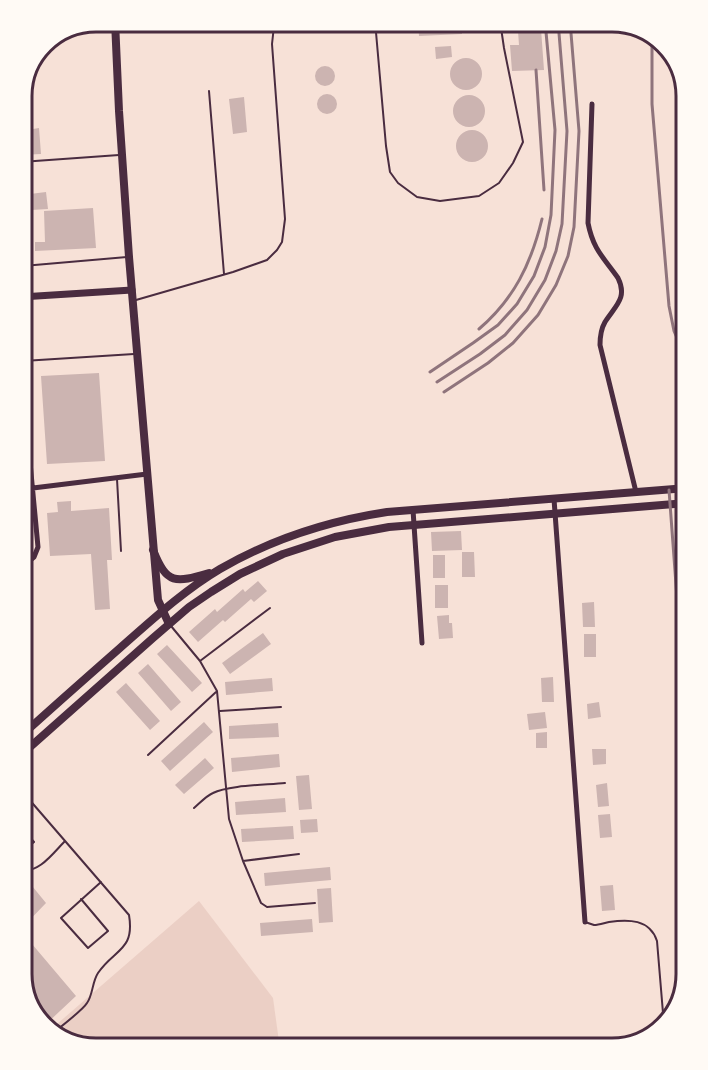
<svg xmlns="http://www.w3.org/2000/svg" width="708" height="1070" viewBox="0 0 708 1070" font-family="'IBM Plex Sans',sans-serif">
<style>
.green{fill:#ebcfc5}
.building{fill:#ccb4b1}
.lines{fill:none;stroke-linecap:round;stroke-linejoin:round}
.service{stroke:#4a2c40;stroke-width:2}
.minor{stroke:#4a2c40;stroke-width:5}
.tertiary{stroke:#4a2c40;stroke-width:7}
.primary{stroke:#4a2c40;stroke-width:8}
.trunk{stroke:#4a2c40;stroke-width:8}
.rail{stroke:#8f747c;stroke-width:3}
.rim{fill:none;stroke:#4a2c40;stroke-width:3}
</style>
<rect width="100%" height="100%" fill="#f7e1d7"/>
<!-- green -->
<path class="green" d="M199,901L273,998L280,1049H91L55,1037L49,1031Z"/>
<!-- building -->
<path class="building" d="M418,21H461L462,34L419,36Z
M541,29L544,70L512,71L510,45H519L518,31Z
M451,46L452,57L436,59L435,47Z
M450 74a16 16 0 1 1 32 0a16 16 0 1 1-32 0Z
M315 76a10 10 0 1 1 20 0a10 10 0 1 1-20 0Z
M317 104a10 10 0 1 1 20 0a10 10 0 1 1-20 0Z
M453 111a16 16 0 1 1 32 0a16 16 0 1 1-32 0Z
M244,97L247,132L233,134L229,99Z
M21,125H33V129L39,128L41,154L21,155Z
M456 146a16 16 0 1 1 32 0a16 16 0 1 1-32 0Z
M46,192L48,209L31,210L30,194Z
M93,208L96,248L35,251V242H45L44,211Z
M99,373L105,461L47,464L41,376Z
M71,501V511L109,508L112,560H107L110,609L95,610L91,554L50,556L47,513L58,512L57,502Z
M461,531L462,550L432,551L431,532Z
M462,552H474L475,577H462Z
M433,555H445V578H433Z
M258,581L267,591L254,602L251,599L225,622L223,620L198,642L189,632L215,609L217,612L243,589L245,592Z
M435,585H448V608H435Z
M594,602L595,627H583L582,603Z
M449,615V623H452L453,638L439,639L437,616Z
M263,633L271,644L230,674L222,663Z
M584,634H596V657H584Z
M167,645L202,683L192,692L157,654Z
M148,664L181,702L171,711L138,673Z
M553,677L554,702H542L541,678Z
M272,678L273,691L226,695L225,682Z
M126,683L160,721L150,730L116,692Z
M599,702L601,717L588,719L587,704Z
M545,712L547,728L529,730L527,714Z
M204,722L213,732L170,771L161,761Z
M278,723L279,737L229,739V726Z
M547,732V748H536V733Z
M592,749H606V764L593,765Z
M279,754L280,767L232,772L231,758Z
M205,758L214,768L184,794L175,785Z
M309,775L312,809L299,810L296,776Z
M607,783L609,806L598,807L596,785Z
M285,798L286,812L236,815L235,802Z
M610,814L612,837L600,838L598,815Z
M317,819L318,832L301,833L300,820Z
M293,826L294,839L242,842L241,829Z
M330,867L331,880L265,886L264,873Z
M28,881L46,903L21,929V888Z
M613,885L615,910L602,911L600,886Z
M331,888L333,922L319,923L317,889Z
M312,919L313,932L261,936L260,923Z
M21,931L76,996L44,1026L31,1011L21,974Z"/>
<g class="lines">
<!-- service -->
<path class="service" d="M375,21L386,146L390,172L398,183L417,197L440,201L479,196L499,183L513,163L523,142L504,48L500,21
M209,91L224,274
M21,162L119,155
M25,294L23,266L127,257
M136,300L233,272L267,260L277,250L282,242L285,219L272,44L274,26L277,21
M23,361L134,354
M117,479L121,551
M171,626L200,661L217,691L229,819L243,861L261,903L267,907L315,903
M200,661L270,608
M220,711L281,707
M148,755L216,692
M21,790L129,915C135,951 114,949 98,973C92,982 93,995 87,1003C83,1010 59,1028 52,1034
M194,808C200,803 206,796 213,793C228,785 267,785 285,783
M21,853L34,842L21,827
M243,861L299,854
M21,869C38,875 54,852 65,841
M81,899L108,931L88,948L61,918L101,882
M585,922C588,923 591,924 594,925C599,925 604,923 609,922C628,919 650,919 657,941L664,1025"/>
<!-- minor -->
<path class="minor" d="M592,104L588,223C593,249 603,257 618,278C628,298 615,306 605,322C601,329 600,337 600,345L636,492
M33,488L147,474
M554,499L585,922
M413,510L422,643
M21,568L34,557L38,547L26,420L21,317"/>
<!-- tertiary -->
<path class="tertiary" d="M21,297L132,290"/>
<!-- primary -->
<path class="primary" d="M115,21L119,111L129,257L158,600L169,624"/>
<!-- trunk -->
<path class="trunk" d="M153,550C167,585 175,583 209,573
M21,736C54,706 87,677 120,648C152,620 183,591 220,569C272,539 328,521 387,512L687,488
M21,755L153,638L189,607L211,592L240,574L283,554L335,537L389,527L687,503"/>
<!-- rail -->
<path class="rail" d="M533,21V30
M652,33V104L669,306L674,331L687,361
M536,70L544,190
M479,329C514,299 531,264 542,219
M430,372L473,343L498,325L517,304L534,276L545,247L551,215L555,130L545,21
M437,382L480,354L505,335L527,310L545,280L556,251L562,224L567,131L558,21
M444,392L488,363L513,343L538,315L556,285L568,256L574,227L579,131L570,21
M669,490L679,625L687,669"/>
</g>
<!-- crop -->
<path d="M0 0H708V1070H0ZM96 32H612A64 64 0 0 1 676 96V974A64 64 0 0 1 612 1038H96A64 64 0 0 1 32 974V96A64 64 0 0 1 96 32Z" fill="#fffaf5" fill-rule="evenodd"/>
<path class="rim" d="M96 32H612A64 64 0 0 1 676 96V974A64 64 0 0 1 612 1038H96A64 64 0 0 1 32 974V96A64 64 0 0 1 96 32Z"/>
</svg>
